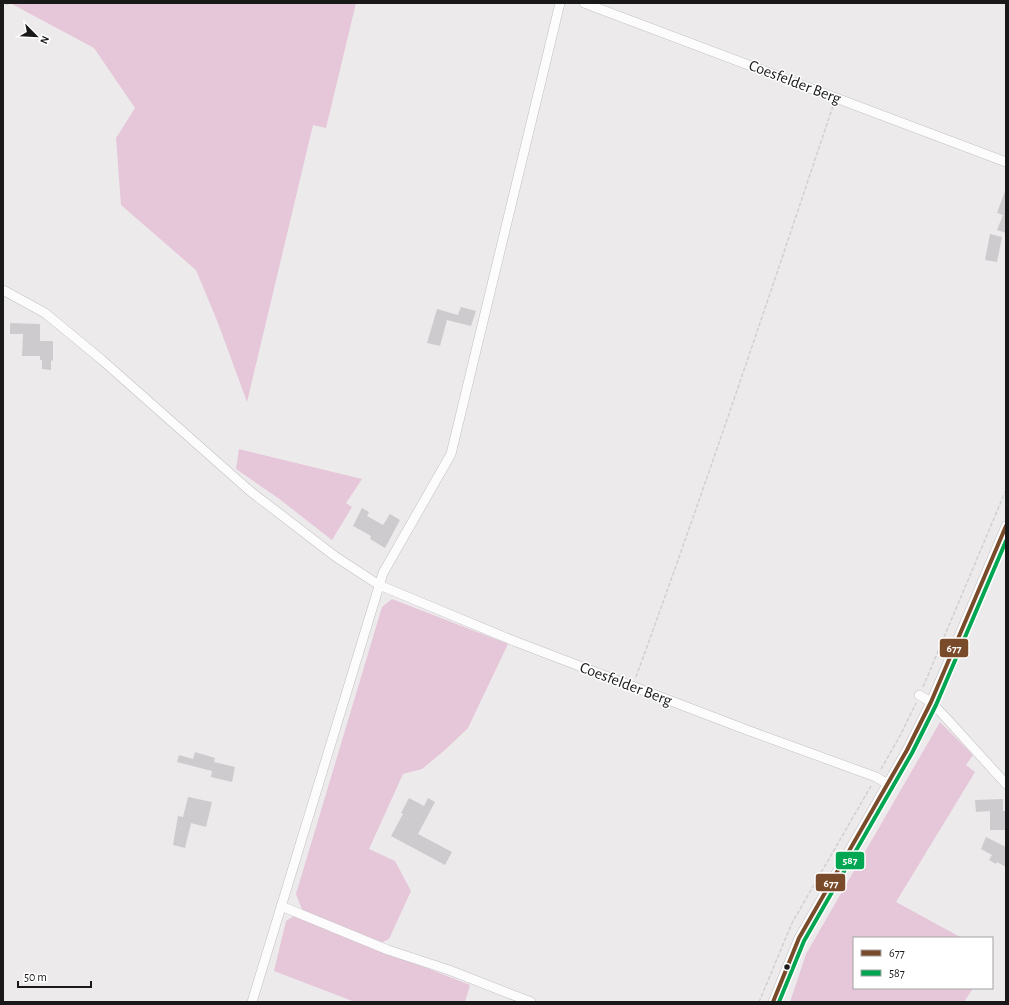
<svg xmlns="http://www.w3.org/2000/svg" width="1009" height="1005" viewBox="0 0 1009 1005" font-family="'Alegreya Sans',sans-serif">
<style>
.green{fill:#e6c6d9}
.building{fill:#cdcbcd}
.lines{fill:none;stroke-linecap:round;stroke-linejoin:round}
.minor-casing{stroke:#c2c0c1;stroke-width:10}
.path{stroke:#d1d0d1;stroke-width:1.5;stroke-dasharray:4 2;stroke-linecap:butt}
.minor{stroke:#fcfcfc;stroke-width:9}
.bus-1-casing{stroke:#fff;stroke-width:7}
.bus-2-casing{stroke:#fff;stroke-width:7}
.bus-1{stroke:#7a4b2a;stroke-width:4}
.bus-2{stroke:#00a651;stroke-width:4}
.bus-dot{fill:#1a191a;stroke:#fff;stroke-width:1.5}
.labels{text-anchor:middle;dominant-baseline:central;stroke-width:3;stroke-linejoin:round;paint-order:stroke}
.street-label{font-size:16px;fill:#1a191a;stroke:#fff}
.line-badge{stroke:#fff;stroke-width:1.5}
.badge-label{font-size:11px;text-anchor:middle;font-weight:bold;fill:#fff}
</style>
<rect width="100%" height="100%" fill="#edeaec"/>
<!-- green -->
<path class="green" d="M10,3H356L326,128L313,125L247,402L218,323L196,270L121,205L116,138L135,108L94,48Z
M239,449L362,479L346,503L352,507L332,540L278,498L236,469Z
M392,599L508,644L468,728L445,750L422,769L403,774L369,849L395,861L411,891L389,939L381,943L303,912L296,894L382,607Z
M940,722L973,755L966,765L975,772L896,902L962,938H854V988H973L964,1002H790L806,954Z
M294,916L470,985L465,1002H355L274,971L286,921Z"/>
<!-- building -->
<path class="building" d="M1005,191H1006V233L997,230L1003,215L997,213Z
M990,234L1002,237L997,262L985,260Z
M461,307L476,311L471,326L447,320L440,346L427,343L437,309L458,315Z
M10,323L40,324V341H53V361L51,360V370L42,369V360H40V356H22L23,334H10Z
M362,508L369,512L367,516L383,525L390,514L400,520L385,548L370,539L371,536L353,526Z
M195,752L215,758L214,762L235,767L232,782L211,777L212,771L177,762L179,755L193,759Z
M188,797L212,802L206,827L191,823L185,848L173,845L178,816L183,817Z
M409,798L424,806L428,798L435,802L418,834L452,852L445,865L391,836L403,814L401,813Z
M1003,799V811H1006V830H990V811L976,812L975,800Z
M986,837L1006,847V867L997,862L996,864L989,860L992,855L981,849Z"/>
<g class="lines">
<!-- minor casing -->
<g class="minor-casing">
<path id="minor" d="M584,3L1006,162
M3,290L45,313L102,360L250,491L336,557L379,585L514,641L747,730L876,777L888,784
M919,695L931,702L948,720L1006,784
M281,906L388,950L449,970L531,1002
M252,1002L383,573L451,454L560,3
M773,1002L799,938L907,750L931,702L1006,526"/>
</g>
<!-- path -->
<path class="path" d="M7,5L8,3
M636,677C705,488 769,297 833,106
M923,687L1006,490
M881,769L901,734L916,703
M759,1002L792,923L871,786"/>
<!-- minor -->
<use href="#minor" class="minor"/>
<!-- bus-1 casing -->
<g class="bus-1-casing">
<path id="bus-1" d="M773,1002L799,938L907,750L931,702L1006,526"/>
</g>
<!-- bus-2 casing -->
<g class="bus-2-casing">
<path id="bus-2" d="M779,1002L804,941L912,753L936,705L1006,541"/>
</g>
<!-- bus-1 -->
<use href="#bus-1" class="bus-1"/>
<!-- bus-2 -->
<use href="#bus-2" class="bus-2"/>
</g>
<!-- markers -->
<circle class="bus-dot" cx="787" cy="967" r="3.5"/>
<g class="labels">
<!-- street labels -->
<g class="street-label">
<text transform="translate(795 82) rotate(21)">Coesfelder Berg</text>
<text transform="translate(626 684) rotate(21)">Coesfelder Berg</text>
</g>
</g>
<g class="line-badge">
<rect x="939" y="638" width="30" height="20" rx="4" fill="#7a4b2a"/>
<rect x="835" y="851" width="30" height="19" rx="4" fill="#00a651"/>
<rect x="815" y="873" width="31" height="19" rx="4" fill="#7a4b2a"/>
</g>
<g class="badge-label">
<text x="954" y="652">677</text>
<text x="850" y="864">587</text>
<text x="831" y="887">677</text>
</g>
<!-- border -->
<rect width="1009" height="1005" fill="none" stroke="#1a191a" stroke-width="8"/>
<!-- legend -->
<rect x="853" y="937" width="140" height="52" fill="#ffffff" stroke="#a3a3a3"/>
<rect x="861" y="950" width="20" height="6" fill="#7a4b2a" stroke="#a3a3a3"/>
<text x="889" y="957" font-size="12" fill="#1a191a">677</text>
<rect x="861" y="970" width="20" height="6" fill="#00a651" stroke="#a3a3a3"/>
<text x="889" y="977" font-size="12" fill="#1a191a">587</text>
<!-- north arrow -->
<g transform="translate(36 36) rotate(114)" stroke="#ffffff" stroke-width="3" paint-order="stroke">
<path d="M0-3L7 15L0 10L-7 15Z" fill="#1a191a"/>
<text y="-6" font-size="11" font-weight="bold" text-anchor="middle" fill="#1a191a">N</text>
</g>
<!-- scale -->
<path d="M18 981v6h73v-6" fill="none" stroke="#1a191a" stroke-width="2"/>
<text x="24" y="981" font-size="12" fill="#1a191a" stroke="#ffffff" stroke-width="3" paint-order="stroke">50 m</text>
</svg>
